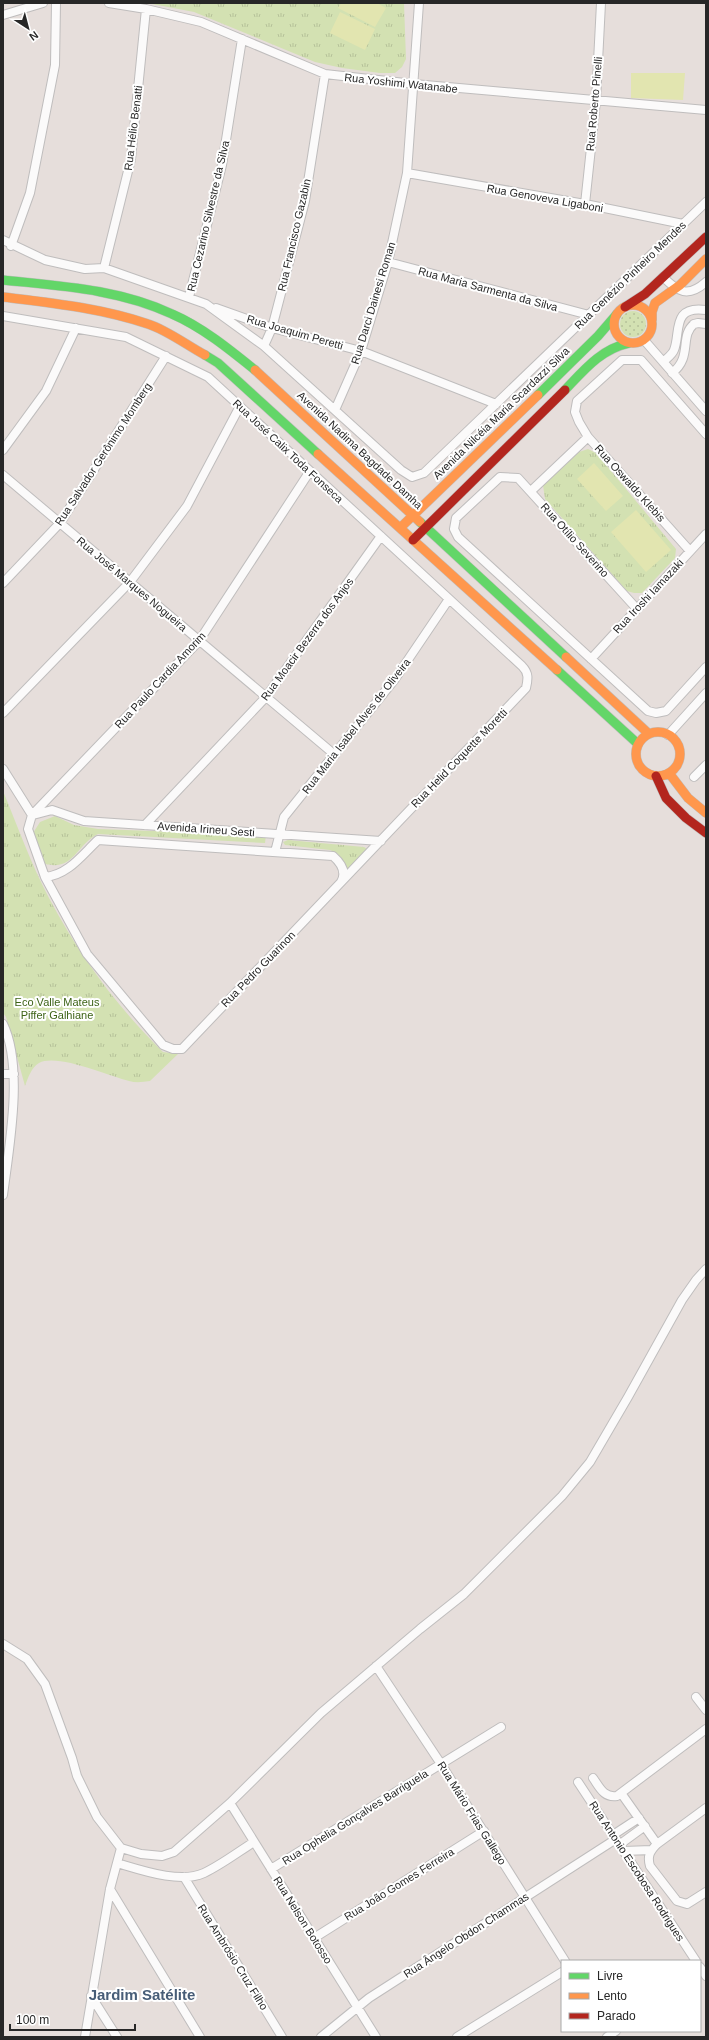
<svg xmlns="http://www.w3.org/2000/svg" width="709" height="2040" viewBox="0 0 709 2040" font-family="Helvetica,sans-serif">
<style>
.grass{fill:url(#grass-dots)}
.park{fill:url(#park-tufts)}
.pitch{fill:#e2e5b0}
.lines{fill:none;stroke-linecap:round;stroke-linejoin:round}
.street-casing{stroke:#bfbdbd;stroke-width:10}
.fast-casing{stroke:#bfbdbd;stroke-width:10}
.slow-casing{stroke:#bfbdbd;stroke-width:10}
.jam-casing{stroke:#bfbdbd;stroke-width:10}
.street{stroke:#fbfafa;stroke-width:8}
.fast{stroke:#63d668;stroke-width:9}
.slow{stroke:#ff974d;stroke-width:9}
.jam{stroke:#b3261e;stroke-width:9}
.labels{text-anchor:middle;dominant-baseline:central;stroke-width:4;stroke-linejoin:round;paint-order:stroke}
.street-label{font-size:11px;fill:#272727;stroke:#fff}
.park-label{font-size:11px;fill:#3d6317;stroke:#fff}
.district-label{font-size:15px;font-weight:bold;fill:#475d77;stroke:#fff}
</style>
<defs>
<pattern id="grass-dots" width="8" height="8" patternUnits="userSpaceOnUse"><rect width="8" height="8" fill="#d3e1b2"/><path d="M2 2h.1M6 6h.1" fill="none" stroke="#b5c199" stroke-width="1.8" stroke-linecap="round"/></pattern>
<pattern id="park-tufts" width="24" height="20" patternUnits="userSpaceOnUse"><rect width="24" height="20" fill="#d3e1b2"/><path d="M3 7l-1-3M5 7V3M7 7l1-3M15 17l-1-3M17 17v-4M19 17l1-3" fill="none" stroke="#b5c199"/></pattern>
</defs>
<rect width="100%" height="100%" fill="#e6dedb"/>
<!-- grass -->
<path class="grass" d="M620 324a13 13 0 1 1 26 0a13 13 0 1 1-26 0Z"/>
<!-- park -->
<path class="park" d="M147,3H404L406,59L402,67L395,73H380L342,68L315,62L194,12Z
M588,449L596,453L676,549L675,558L642,593H634L627,591L545,499L543,485L579,452Z
M3,791C18,827 31,864 49,898C79,955 117,1007 163,1052L178,1054L150,1081C143,1082 136,1083 129,1081C109,1076 57,1053 39,1063C31,1068 28,1078 25,1086L6,1017L3,1013Z
M55,816L74,825L98,829L266,835L265,843L98,834C76,845 74,871 45,864L33,833L40,822Z
M288,840L364,847L367,849L348,869L338,854L330,850L285,845L283,842Z"/>
<!-- pitch -->
<path class="pitch" d="M341,3H377L386,8L375,27L338,8Z
M340,12L375,29L365,50L330,33Z
M631,73H685L683,100L631,98Z
M594,463L623,496L606,511L577,479Z
M636,510L671,550L646,572L611,532Z"/>
<g class="lines">
<!-- street casing -->
<g class="street-casing">
<path id="street" d="M109,3L146,9L201,22L325,74L414,84L706,110
M3,15L43,3
M407,173L585,204L683,224
M585,204L596,101L601,3
M3,240L45,260L85,269L104,268L206,304L264,346L401,470L412,477L424,473L706,202
M11,246L30,193L55,65L56,3
M388,262L589,315
M104,268L131,159L146,9
M663,277C678,292 688,298 706,282
M189,297L222,165L242,39
M216,308L272,328L361,351L496,404
M3,316L126,337L208,377L522,666C529,673 528,679 526,688L182,1049H173L163,1045L87,954L45,877L28,829L32,815L199,641L310,471
M694,324L698,323L706,324
M644,340L706,411
M264,346L272,328L305,201L325,74
M663,362C667,358 672,355 674,350C681,333 671,305 706,310
M672,373C693,357 679,336 694,324
M335,410L361,351L388,262L407,173L419,3
M3,450L46,391L76,328
M3,475L335,755
M531,491L588,437
M690,551L588,437L579,422L575,412L577,401L622,360H641L706,434
M3,583L60,523L166,356
M637,609L518,478L500,477L456,518L454,529L458,537L648,711L656,713L666,711L706,667
M591,659L706,534
M3,713L130,582L187,506L240,406
M668,735L706,693
M3,769L32,815
M694,777L706,765
M33,815L52,810L84,821L381,841
M145,825L266,697L381,536
M275,852L284,817L395,679L449,599
M45,877C68,875 82,855 98,840L333,856C341,863 347,872 341,882
M3,1024C24,1067 9,1148 3,1195
M3,1074H14
M3,1644L27,1659L45,1684L72,1758L77,1776L97,1817L121,1848L141,1854L162,1856L174,1852L230,1803L321,1713L420,1629L464,1594L562,1496L590,1462L628,1397L682,1300L696,1280L706,1269
M376,1666L441,1764L565,1961
M696,1697L706,1710
M593,1778C600,1788 604,1798 617,1796L706,1729
M578,1782L696,1961
M621,1793L657,1844
M230,1803L376,2037
M706,1808L657,1844C650,1851 647,1856 650,1866L677,1901L687,1904L706,1892
M613,1835L639,1818
M619,1845L645,1826
M624,1851L651,1850
M117,1863C141,1870 180,1884 204,1873C221,1865 238,1852 254,1842
M271,1869L501,1727
M184,1877L282,2037
M110,1889L200,2037
M314,1938L484,1831
M700,1967L706,1976
M91,1996L117,2037
M85,2037L110,1889L121,1848
M321,2037L369,1998L616,1839
M457,2037L562,1972
M607,2037L616,2031"/>
</g>
<!-- fast casing -->
<g class="fast-casing">
<path id="fast" d="M3,280C60,286 119,289 172,314C202,327 229,349 255,370
M205,355L218,363L318,454
M565,390C584,370 601,349 629,343
M538,395L598,336L617,314
M420,522L566,657
M557,670L638,744"/>
</g>
<!-- slow casing -->
<g class="slow-casing">
<path id="slow" d="M3,297C52,303 101,308 148,324C167,330 188,346 205,355
M614 324a19 19 0 1 1 38 0a19 19 0 1 1-38 0Z
M652,320V312L655,303L680,285L706,259
M255,370L420,522
M318,454L557,670
M400,528L538,395
M566,657L649,734
M636 754a22 22 0 1 1 44 0a22 22 0 1 1-44 0Z
M669,773L688,798L706,813"/>
</g>
<!-- jam casing -->
<g class="jam-casing">
<path id="jam" d="M625,307L645,294L706,237
M413,540L565,390
M656,776L666,798L686,818L706,833"/>
</g>
<!-- street -->
<use href="#street" class="street"/>
<!-- fast -->
<use href="#fast" class="fast"/>
<!-- slow -->
<use href="#slow" class="slow"/>
<!-- jam -->
<use href="#jam" class="jam"/>
</g>
<g class="labels">
<!-- street labels -->
<g class="street-label">
<text transform="translate(401 83) rotate(6)">Rua Yoshimi Watanabe</text>
<text transform="translate(594 104) rotate(-85)">Rua Roberto Pinelli</text>
<text transform="translate(133 128) rotate(-83)">Rua Hélio Benatti</text>
<text transform="translate(545 198) rotate(10)">Rua Genoveva Ligaboni</text>
<text transform="translate(208 216) rotate(-77)">Rua Cezarino Silvestre da Silva</text>
<text transform="translate(294 235) rotate(-77)">Rua Francisco Gazabin</text>
<text transform="translate(630 275) rotate(-44)">Rua Genézio Pinheiro Mendes</text>
<text transform="translate(488 289) rotate(15)">Rua Maria Sarmenta da Silva</text>
<text transform="translate(373 303) rotate(-73)">Rua Darci Dainesi Roman</text>
<text transform="translate(295 332) rotate(16)">Rua Joaquim Peretti</text>
<text transform="translate(501 413) rotate(-44)">Avenida Nilcéia Maria Scardazzi Silva</text>
<text transform="translate(360 450) rotate(43)">Avenida Nadima Bagdade Damha</text>
<text transform="translate(288 451) rotate(43)">Rua José Calix Toda Fonseca</text>
<text transform="translate(103 454) rotate(-57)">Rua Salvador Gerônimo Momberg</text>
<text transform="translate(630 483) rotate(48)">Rua Oswaldo Klebis</text>
<text transform="translate(575 540) rotate(48)">Rua Otílio Severino</text>
<text transform="translate(132 584) rotate(40)">Rua José Marques Nogueira</text>
<text transform="translate(648 596) rotate(-47)">Rua Iroshi Iamazaki</text>
<text transform="translate(307 639) rotate(-54)">Rua Moacir Bezerra dos Anjos</text>
<text transform="translate(160 680) rotate(-47)">Rua Paulo Cardia Amorim</text>
<text transform="translate(356 726) rotate(-52)">Rua Maria Isabel Alves de Oliveira</text>
<text transform="translate(459 758) rotate(-46)">Rua Helid Coquette Moretti</text>
<text transform="translate(206 829) rotate(4)">Avenida Irineu Sesti</text>
<text transform="translate(258 969) rotate(-46)">Rua Pedro Guarinon</text>
<text transform="translate(472 1813) rotate(58)">Rua Mário Frias Gallego</text>
<text transform="translate(355 1817) rotate(-32)">Rua Ophelia Gonçalves Barriguela</text>
<text transform="translate(637 1871) rotate(57)">Rua Antonio Escobosa Rodrigues</text>
<text transform="translate(399 1884) rotate(-32)">Rua João Gomes Ferreira</text>
<text transform="translate(303 1920) rotate(58)">Rua Nelson Botosso</text>
<text transform="translate(466 1935) rotate(-33)">Rua Ângelo Obdon Chammas</text>
<text transform="translate(233 1957) rotate(58)">Rua Ambrósio Cruz Filho</text>
</g>
<!-- park labels -->
<g class="park-label">
<text x="57" y="1002">Eco Valle Mateus<tspan x="57" dy="13">Piffer Galhiane</tspan></text>
</g>
<!-- district labels -->
<g class="district-label">
<text x="142" y="1994">Jardim Satélite</text>
</g>
</g>
<!-- border -->
<rect width="709" height="2040" fill="none" stroke="#272727" stroke-width="8"/>
<!-- legend -->
<rect x="561" y="1960" width="140" height="72" fill="#ffffff" stroke="#a9a9a9"/>
<rect x="569" y="1973" width="20" height="6" fill="#63d668" stroke="#a9a9a9"/>
<text x="597" y="1980" font-size="12" fill="#272727">Livre</text>
<rect x="569" y="1993" width="20" height="6" fill="#ff974d" stroke="#a9a9a9"/>
<text x="597" y="2000" font-size="12" fill="#272727">Lento</text>
<rect x="569" y="2013" width="20" height="6" fill="#b3261e" stroke="#a9a9a9"/>
<text x="597" y="2020" font-size="12" fill="#272727">Parado</text>
<!-- north arrow -->
<g transform="translate(28 28) rotate(144)" stroke="#ffffff" stroke-width="3" paint-order="stroke">
<path d="M0-3L7 15L0 10L-7 15Z" fill="#272727"/>
<text y="-6" font-size="11" font-weight="bold" text-anchor="middle" fill="#272727">N</text>
</g>
<!-- scale -->
<path d="M10 2024v6h125v-6" fill="none" stroke="#272727" stroke-width="2"/>
<text x="16" y="2024" font-size="12" fill="#272727" stroke="#ffffff" stroke-width="3" paint-order="stroke">100 m</text>
</svg>
